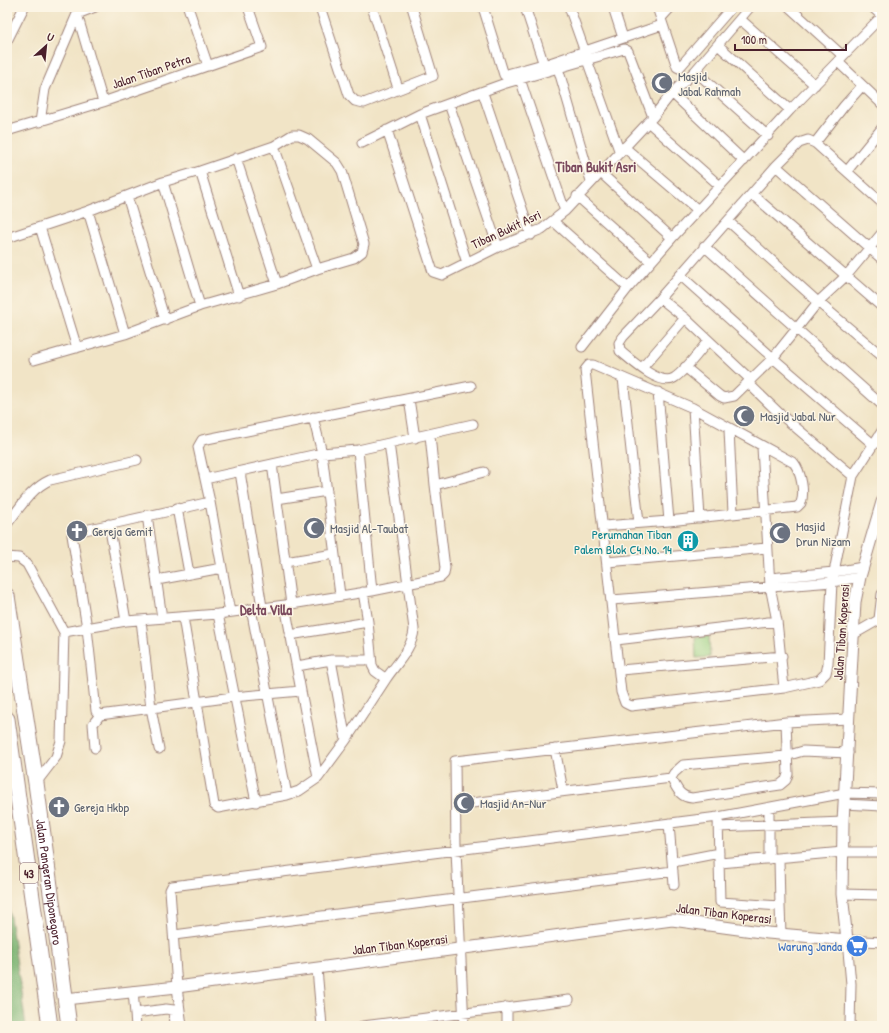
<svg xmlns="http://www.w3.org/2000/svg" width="889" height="1033" viewBox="0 0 889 1033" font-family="'Patrick Hand',sans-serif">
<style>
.green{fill:#9bd284;stroke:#727858}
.forest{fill:#7cb472;stroke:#636a4e}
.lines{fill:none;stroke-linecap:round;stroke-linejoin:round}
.minor-casing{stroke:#9e8278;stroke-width:11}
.tertiary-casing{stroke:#9e8278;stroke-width:13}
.trunk-casing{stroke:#9e8278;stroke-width:17}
.minor{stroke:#fff;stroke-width:9}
.tertiary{stroke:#fff;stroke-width:11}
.trunk{stroke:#fff;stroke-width:15}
.labels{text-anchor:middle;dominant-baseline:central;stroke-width:3;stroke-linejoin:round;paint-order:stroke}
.shield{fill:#fcf5e5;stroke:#7f5f63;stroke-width:1}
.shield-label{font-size:12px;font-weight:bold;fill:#4a1f2b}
.street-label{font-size:13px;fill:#4a1f2b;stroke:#fcf5e5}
.worship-label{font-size:13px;fill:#5b616d;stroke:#fcf5e5;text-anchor:start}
.culture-label{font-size:13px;fill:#0d838f;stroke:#fcf5e5;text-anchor:end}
.shop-label{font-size:13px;fill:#366cbe;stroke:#fcf5e5;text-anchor:end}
.neighbourhood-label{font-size:14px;font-weight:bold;fill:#7b4a5e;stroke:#fcf5e5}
</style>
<rect width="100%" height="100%" fill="#fcf5e5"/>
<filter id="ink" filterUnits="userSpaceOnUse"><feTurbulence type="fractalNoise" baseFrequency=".025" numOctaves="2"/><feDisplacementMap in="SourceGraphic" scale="8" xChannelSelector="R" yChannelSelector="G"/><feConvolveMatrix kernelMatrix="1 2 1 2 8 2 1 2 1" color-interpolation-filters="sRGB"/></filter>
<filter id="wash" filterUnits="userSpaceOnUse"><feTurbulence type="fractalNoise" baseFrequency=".012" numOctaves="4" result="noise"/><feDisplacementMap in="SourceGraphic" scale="16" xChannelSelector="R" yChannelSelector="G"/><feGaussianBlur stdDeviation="0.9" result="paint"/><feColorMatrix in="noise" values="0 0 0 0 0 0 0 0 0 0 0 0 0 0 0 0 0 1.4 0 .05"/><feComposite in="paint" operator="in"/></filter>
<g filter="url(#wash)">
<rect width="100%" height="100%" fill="#f1e4c6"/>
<!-- green -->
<path class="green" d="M709,636L710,657L696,658L695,637Z"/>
<!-- forest -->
<path class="forest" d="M7,897L26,1026H7Z"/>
</g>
<g filter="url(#ink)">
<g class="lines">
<!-- minor casing -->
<g class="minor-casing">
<path id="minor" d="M188,7L208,66
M320,7L349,95L355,101L364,103L433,76L412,7
M372,7L398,88
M483,7L504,75L543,64
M525,7L544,65L662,25
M569,7L585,52
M613,7L623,38
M657,7L677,67L679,68L732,7
M789,7L843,56
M872,7L882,16
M77,14L103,102
M661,18L671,7
M740,19L815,85
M7,41L24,7
M718,45L790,110
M587,60L620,153
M838,62L882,104
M558,68L591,181
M695,71L768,136
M520,79L565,211
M483,93L531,235
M672,93L744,161
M449,104L498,247
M420,114L467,263
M40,122L45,89L77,14L95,7
M648,122L720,186
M387,130L433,272L442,275L498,247L542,229L565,211L653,117L672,93L695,71L750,7
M7,131L103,102L262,47L248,7
M362,143L420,114L503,84L624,49L628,51L653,117
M815,143L844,106L862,86
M274,146L317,269
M624,147L698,210
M236,158L277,284
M776,166L882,259
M200,171L239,296
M847,171L882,128
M601,173L672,238
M163,182L200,306
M752,194L882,307
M127,196L165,320
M577,196L651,262
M88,211L125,334
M553,221L628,288
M728,221L818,302L882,356
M40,227L77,348
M7,238L88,211L163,182L200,171L274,146L292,135H299L308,139L337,163L342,171L364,244L362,252L354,258L317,269L277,284L200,306L125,334L34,360
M704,246L882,405
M680,275L773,358L874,445
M660,298L685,318L751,380
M708,341C700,351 684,372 674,378C660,387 631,360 620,351L619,343L623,337L660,298L776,166L799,143L808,140L815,143L882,203
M582,347L628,288L672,238L790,110L882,16
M685,367L720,396L724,398L734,396L773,358L818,302L847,275L882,233
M642,368L685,318
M623,378L639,523
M748,383L780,414L853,476
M658,392L669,521
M409,399L415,438
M693,408L700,518
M313,417L322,453L340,595
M729,430L733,513
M762,447L770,586L777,621L784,688
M358,450L372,591
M272,464L291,604
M240,472L262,607
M205,479L322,453L358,450L473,424
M435,485L484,472
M277,499L327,491
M177,508L189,573
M147,515L162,618
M7,524C20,508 30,489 50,480L137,460
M109,524L126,621
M604,526L669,521L797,507L801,503C805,492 801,472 794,463L693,408L593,365H589L585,370L621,692L625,703L631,706L784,688L819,680L826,673L828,664L832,582L853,476L882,431
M7,557L19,558L27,564L64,632L61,741L56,757L36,783
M285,562L334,554
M607,562L767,548
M770,578L834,572L863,567
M157,580L222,568
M363,592L368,622L372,665L375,671L386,679C396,664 413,648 414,629L389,443
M612,600L832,582L860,577
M251,609L287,795
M230,612L210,502L198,447L202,440L471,386
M218,614L256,802
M183,617L214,805L218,808L287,795L299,791L318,778L346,740L386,679
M879,619L882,594
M141,620L151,708L159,749
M64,632L126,621L218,614L285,605L372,591L441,577L444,574L445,568L435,485L430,435
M854,634L882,618
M290,635L368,622
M616,640L777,621
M331,660L346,740
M297,666L331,660H371
M620,670L782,656
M301,691L318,778
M100,715L96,711L87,628L72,535L76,532L210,502
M100,715L233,697L301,691L285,605
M786,722L788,774L786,780L780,785L692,798C679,797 677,788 671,778L674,773L683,765L786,756L803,751L848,753
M95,748L93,724L100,715
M555,749L563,790
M844,804L882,806
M456,805L671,778
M769,809V859
M718,817L720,902L780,906L781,934
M669,824L674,885
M718,827L843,822
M779,859L780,906
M673,862L719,853
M720,863L843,852H882
M842,894L882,895
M174,935L673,871
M317,969L322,1026
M133,991L136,1026
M135,1013L166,1009L174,1010L175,1026
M182,1026L177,987L170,890L172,886L718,817L845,793L882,794
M363,1026L569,1000
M464,1026L456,850L455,761L786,722L849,719
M507,1026V1007
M850,1026L851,984L847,940L882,942"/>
</g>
<!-- tertiary casing -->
<g class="tertiary-casing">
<path id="tertiary" d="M65,999L177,987L672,920L768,933L847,940L842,894L843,822L855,602L860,577L882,502"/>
</g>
<!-- trunk casing -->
<g class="trunk-casing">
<g id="trunk">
<path id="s1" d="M7,596L36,783L69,1026"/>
<path d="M7,719L50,1026"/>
</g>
</g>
<!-- minor -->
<use href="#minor" class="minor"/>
<!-- tertiary -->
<use href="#tertiary" class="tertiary"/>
<!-- trunk -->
<use href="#trunk" class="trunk"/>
</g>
</g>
<!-- icons -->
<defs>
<g id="mosque-disc" transform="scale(1.15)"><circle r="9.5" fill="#6b7280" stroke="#fcf5e5"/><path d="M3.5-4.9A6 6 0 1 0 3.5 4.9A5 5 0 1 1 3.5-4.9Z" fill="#fff"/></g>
<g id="church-disc" transform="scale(1.15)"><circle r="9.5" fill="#6b7280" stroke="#fcf5e5"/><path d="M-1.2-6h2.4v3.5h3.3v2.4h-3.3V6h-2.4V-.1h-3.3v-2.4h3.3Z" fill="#fff"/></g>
<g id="building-disc" transform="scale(1.15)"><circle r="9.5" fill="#0f9aa8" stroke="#fcf5e5"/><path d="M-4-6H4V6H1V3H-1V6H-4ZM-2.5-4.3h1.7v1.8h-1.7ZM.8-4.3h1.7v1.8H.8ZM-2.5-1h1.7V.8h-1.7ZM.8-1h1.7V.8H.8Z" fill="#fff"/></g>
<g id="supermarket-disc" transform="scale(1.15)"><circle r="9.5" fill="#3f7fe0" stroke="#fcf5e5"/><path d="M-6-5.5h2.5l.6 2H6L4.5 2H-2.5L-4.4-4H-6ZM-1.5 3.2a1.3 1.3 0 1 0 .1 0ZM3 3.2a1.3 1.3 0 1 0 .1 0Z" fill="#fff"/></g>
</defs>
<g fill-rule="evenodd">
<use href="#mosque-disc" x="662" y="83"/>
<use href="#mosque-disc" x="744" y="416"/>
<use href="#mosque-disc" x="314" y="528"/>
<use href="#church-disc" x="77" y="531"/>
<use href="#mosque-disc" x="780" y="533"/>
<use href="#building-disc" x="688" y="541"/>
<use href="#mosque-disc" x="464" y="803"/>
<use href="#church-disc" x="59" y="807"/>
<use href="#supermarket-disc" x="857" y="946"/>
</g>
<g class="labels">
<!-- shield labels -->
<rect class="shield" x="20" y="863" width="18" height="20" rx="3"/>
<g class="shield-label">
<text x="29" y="873">43</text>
</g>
<!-- street labels -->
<g class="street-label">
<text transform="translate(151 71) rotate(-19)">Jalan Tiban Petra</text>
<text transform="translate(506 229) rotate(-25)">Tiban Bukit Asri</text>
<text transform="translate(841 632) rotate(-86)">Jalan Tiban Koperasi</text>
<text stroke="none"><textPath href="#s1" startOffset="289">Jalan Pangeran Diponegoro</textPath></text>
<text transform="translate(724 913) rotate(7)">Jalan Tiban Koperasi</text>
<text transform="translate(400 944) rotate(-7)">Jalan Tiban Koperasi</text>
</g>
<!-- worship labels -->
<g class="worship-label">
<text x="678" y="76">Masjid<tspan x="678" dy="15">Jabal Rahmah</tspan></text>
<text x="760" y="416">Masjid Jabal Nur</text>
<text x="796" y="526">Masjid<tspan x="796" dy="15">Drun Nizam</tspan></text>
<text x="330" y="528">Masjid Al-Taubat</text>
<text x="92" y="531">Gereja Gemit</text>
<text x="480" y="803">Masjid An-Nur</text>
<text x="74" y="807">Gereja Hkbp</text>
</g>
<!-- culture labels -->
<g class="culture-label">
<text x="672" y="534">Perumahan Tiban<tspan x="672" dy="15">Palem Blok C4 No. 14</tspan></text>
</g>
<!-- shop labels -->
<g class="shop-label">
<text x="842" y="946">Warung Janda</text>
</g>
<!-- neighbourhood labels -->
<g class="neighbourhood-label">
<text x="596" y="166">Tiban Bukit Asri</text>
<text x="266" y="609">Delta Villa</text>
</g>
</g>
<!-- margin -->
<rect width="889" height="1033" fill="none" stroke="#fcf5e5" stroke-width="24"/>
<!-- north arrow -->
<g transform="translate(46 46) rotate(27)" stroke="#fcf5e5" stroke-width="3" paint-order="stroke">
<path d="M0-3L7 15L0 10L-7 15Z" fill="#4a1f2b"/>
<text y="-6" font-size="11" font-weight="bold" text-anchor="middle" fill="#4a1f2b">U</text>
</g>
<!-- scale -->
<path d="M735 44v6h111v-6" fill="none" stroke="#4a1f2b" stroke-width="2"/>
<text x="741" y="44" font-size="12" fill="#4a1f2b" stroke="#fcf5e5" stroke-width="3" paint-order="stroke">100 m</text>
</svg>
